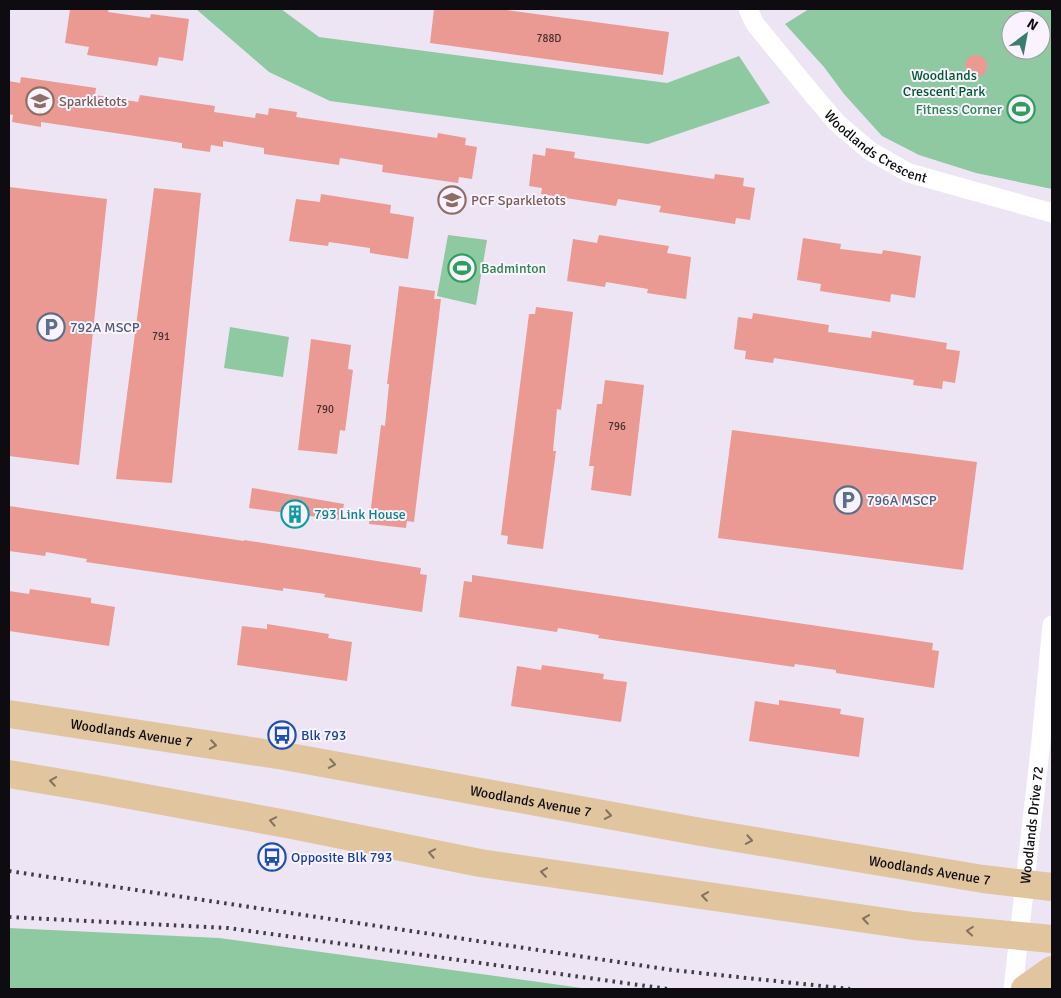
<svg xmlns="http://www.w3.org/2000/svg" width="1061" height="998" viewBox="0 0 1061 998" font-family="Signika,sans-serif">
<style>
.green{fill:#8ec9a1;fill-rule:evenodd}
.building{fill:#ea9a92}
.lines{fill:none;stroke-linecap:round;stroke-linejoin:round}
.street{stroke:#fff;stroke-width:19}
.primary{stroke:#e1c59f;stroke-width:28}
.rail{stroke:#403c43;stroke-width:4;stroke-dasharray:2.5 5;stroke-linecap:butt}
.oneway{stroke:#82725f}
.labels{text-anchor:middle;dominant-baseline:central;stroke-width:4;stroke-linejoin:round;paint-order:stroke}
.number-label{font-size:11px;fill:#463031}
.park-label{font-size:14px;fill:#00592f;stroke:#faf3ff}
.education-label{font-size:14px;fill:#785e54;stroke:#faf3ff;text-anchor:start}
.leisure-label{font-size:14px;fill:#27864d;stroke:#faf3ff;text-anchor:end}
.street-label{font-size:14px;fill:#0f0c11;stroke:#faf3ff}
.service-label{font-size:14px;fill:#4e5e75;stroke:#faf3ff;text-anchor:start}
.culture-label{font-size:14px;fill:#0d838f;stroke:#faf3ff;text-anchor:start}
.transit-label{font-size:14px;fill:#164399;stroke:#faf3ff;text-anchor:start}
</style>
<rect width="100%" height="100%" fill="#ede5f4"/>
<!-- green -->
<path class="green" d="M196,9H281L319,37L667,83L739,56L770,103L648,144L330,101L269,72Z
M809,9H1052V189L976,173L919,155L882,136L844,94L824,67L785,24ZM1011,20H1041V50H1011Z
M448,235L487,240L476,305L437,296Z
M230,327L289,337L283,377L224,368Z
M9,928L219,938L589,989H9Z"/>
<!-- building -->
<path class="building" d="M70,9H109L108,12L150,18L151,14L189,19L183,61L159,57L157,66L87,55L89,47L65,43Z
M434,9H506V10L669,32L663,75L430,43Z
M965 66a11 11 0 1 1 22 0a11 11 0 1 1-22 0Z
M21,77L96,88L95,95L138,102L140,95L215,106L214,112L255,118L256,113L268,115L269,108L297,112L296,117L377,129L437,138L438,133L466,138L465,145L477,147L472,179L459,177L458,183L382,172L383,165L340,158L339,165L264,154V148L223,141V147L211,145L210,152L182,148V143L41,122V127L12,122L13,115L9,114V81L20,83Z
M546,148L575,152L574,158L714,179L715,174L744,178L743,186L755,188L750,220L736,218L735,224L659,212L661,206L618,199L616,206L541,194L542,188L529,186L533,154L545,156Z
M9,187L107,199L79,465L9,456Z
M154,188L201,193L172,483L116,479Z
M321,194L391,205L390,213L414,217L408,259L370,253V248L329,242L328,246L289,241L296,199L320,202Z
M599,235L669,246L667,253L691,257L686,299L647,293L648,289L606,282L605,287L567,281L573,239L597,243Z
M803,238L841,244L840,249L882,254L883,250L921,256L915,298L891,294L890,302L820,291L821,284L797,280Z
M399,286L435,291L434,299H441L414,522L407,521L406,528L369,524L381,425L385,426L389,384H387Z
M536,307L573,312L561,410L557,409L553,451H556L543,549L507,544L508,536L501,535L529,314H535Z
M753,313L829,325L828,332L871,338L872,331L947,343L946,349L960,351L955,383L943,381L942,389L913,385L914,380L774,358L773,363L745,359L746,351L734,349L738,317L752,319Z
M311,339L351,345L348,369L353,370L345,431L340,430L337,454L298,450Z
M605,380L644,385L631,496L591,490L594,466H589L597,404H602Z
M732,430L977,462L963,570L718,538Z
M252,488L344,504L341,520L249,508Z
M9,506L244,541V540L421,568L420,574L427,575L422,612L324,597L325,594L283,588V591L86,562L87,559L46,552L45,556L9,551Z
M472,575L933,643L932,650L939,651L934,688L836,673V670L795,664L794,667L598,638L599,635L558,628L557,632L459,617L464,581L472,582Z
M30,589L91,598V603L115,607L109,646L9,631V591L29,594Z
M267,624L329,634L328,638L352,642L347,681L237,665L242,626L267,629Z
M542,665L604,674L603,679L627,682L621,722L511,706L517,666L541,670Z
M779,700L841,709L840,714L864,718L859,757L749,741L755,701L779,705Z"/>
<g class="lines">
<!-- street -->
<g class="street">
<path id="s1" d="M748,9L755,24L814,96L837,123L870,151L909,173L1052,213"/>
<path id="s2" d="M1013,989L1041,741L1052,625"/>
</g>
<!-- primary -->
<g class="primary">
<path id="s3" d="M9,714L284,756L701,832L983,879L1052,887"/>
<path d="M9,774L97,789L292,825L480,863L914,926L1052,939"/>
<path d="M1025,989L1052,970"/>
</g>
<!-- rail -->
<path class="rail" d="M9,871L672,970L850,989
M9,917L228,928L668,989"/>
</g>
<!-- one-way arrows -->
<defs><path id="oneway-chevron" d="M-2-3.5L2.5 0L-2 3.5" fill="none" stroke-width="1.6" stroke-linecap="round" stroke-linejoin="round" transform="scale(1.25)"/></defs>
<g class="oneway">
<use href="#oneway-chevron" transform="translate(213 745) rotate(9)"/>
<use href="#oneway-chevron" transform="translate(332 764) rotate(10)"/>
<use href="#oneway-chevron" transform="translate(53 781) rotate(-171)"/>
<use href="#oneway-chevron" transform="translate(608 815) rotate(10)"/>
<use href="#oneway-chevron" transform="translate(273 821) rotate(-169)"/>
<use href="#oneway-chevron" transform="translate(749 840) rotate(10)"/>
<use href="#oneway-chevron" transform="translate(432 853) rotate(-169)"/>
<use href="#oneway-chevron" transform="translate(544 872) rotate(-172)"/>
<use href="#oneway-chevron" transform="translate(705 896) rotate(-172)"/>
<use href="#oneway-chevron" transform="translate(866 919) rotate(-172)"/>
<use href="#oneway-chevron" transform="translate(970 931) rotate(-175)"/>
</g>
<!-- icons -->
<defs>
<g id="school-ring" transform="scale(1.4375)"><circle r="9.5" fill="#faf3ff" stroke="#8d6e63" stroke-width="1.5"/><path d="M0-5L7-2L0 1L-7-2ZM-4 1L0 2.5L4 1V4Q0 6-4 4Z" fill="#8d6e63"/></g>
<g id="stadium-ring" transform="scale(1.4375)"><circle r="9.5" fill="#faf3ff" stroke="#2e9e5b" stroke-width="1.5"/><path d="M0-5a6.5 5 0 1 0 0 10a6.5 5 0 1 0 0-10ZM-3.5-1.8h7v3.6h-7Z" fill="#2e9e5b"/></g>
<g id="parking-ring" transform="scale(1.4375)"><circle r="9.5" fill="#faf3ff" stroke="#5c6f8a" stroke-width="1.5"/><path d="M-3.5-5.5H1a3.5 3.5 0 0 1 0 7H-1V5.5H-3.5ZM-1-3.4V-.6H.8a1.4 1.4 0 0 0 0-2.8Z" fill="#5c6f8a"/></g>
<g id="building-ring" transform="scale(1.4375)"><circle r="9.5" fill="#faf3ff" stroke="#0f9aa8" stroke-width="1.5"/><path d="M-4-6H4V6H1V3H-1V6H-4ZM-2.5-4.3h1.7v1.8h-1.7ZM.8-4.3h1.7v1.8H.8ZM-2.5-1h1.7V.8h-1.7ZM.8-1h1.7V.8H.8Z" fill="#0f9aa8"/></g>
<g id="bus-ring" transform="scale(1.4375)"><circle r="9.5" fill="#faf3ff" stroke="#1a4fb4" stroke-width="1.5"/><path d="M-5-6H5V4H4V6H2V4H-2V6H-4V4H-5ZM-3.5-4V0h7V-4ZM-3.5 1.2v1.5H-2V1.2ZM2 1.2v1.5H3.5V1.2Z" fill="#1a4fb4"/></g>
</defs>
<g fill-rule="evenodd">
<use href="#school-ring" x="40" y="101"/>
<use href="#stadium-ring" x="1021" y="109"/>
<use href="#school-ring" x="452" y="200"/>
<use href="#stadium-ring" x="462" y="268"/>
<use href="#parking-ring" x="51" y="327"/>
<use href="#parking-ring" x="848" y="500"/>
<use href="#building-ring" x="295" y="514"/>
<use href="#bus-ring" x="282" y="735"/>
<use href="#bus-ring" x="272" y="857"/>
</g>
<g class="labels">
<!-- number labels -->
<g class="number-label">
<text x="549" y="38">788D</text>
<text x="161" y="336">791</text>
<text x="325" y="409">790</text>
<text x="617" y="426">796</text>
</g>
<!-- park labels -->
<g class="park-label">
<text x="944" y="75">Woodlands<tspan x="944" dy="16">Crescent Park</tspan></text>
</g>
<!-- education labels -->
<g class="education-label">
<text x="59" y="101">Sparkletots</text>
<text x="471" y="200">PCF Sparkletots</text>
</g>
<!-- leisure labels -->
<g class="leisure-label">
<text x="1002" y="109">Fitness Corner</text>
<text x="481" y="268" text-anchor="start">Badminton</text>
</g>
<!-- street labels -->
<g class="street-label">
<text stroke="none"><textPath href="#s1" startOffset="191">Woodlands Crescent</textPath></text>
<text stroke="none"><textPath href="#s3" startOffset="124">Woodlands Avenue 7</textPath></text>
<text stroke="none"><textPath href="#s3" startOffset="529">Woodlands Avenue 7</textPath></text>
<text stroke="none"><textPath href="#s2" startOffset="165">Woodlands Drive 72</textPath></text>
<text stroke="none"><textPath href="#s3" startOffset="934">Woodlands Avenue 7</textPath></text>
</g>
<!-- service labels -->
<g class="service-label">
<text x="70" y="327">792A MSCP</text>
<text x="867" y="500">796A MSCP</text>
</g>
<!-- culture labels -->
<g class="culture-label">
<text x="314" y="514">793 Link House</text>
</g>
<!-- transit labels -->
<g class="transit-label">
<text x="301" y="735">Blk 793</text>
<text x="291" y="857">Opposite Blk 793</text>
</g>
</g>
<!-- border -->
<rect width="1061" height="998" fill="none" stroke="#0f0c11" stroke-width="20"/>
<!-- north arrow -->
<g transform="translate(1026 35) rotate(32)"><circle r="24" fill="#faf3ff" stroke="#9c97a0"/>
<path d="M0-4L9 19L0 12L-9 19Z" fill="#397e73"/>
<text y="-8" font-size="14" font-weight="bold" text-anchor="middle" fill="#0f0c11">N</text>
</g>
</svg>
